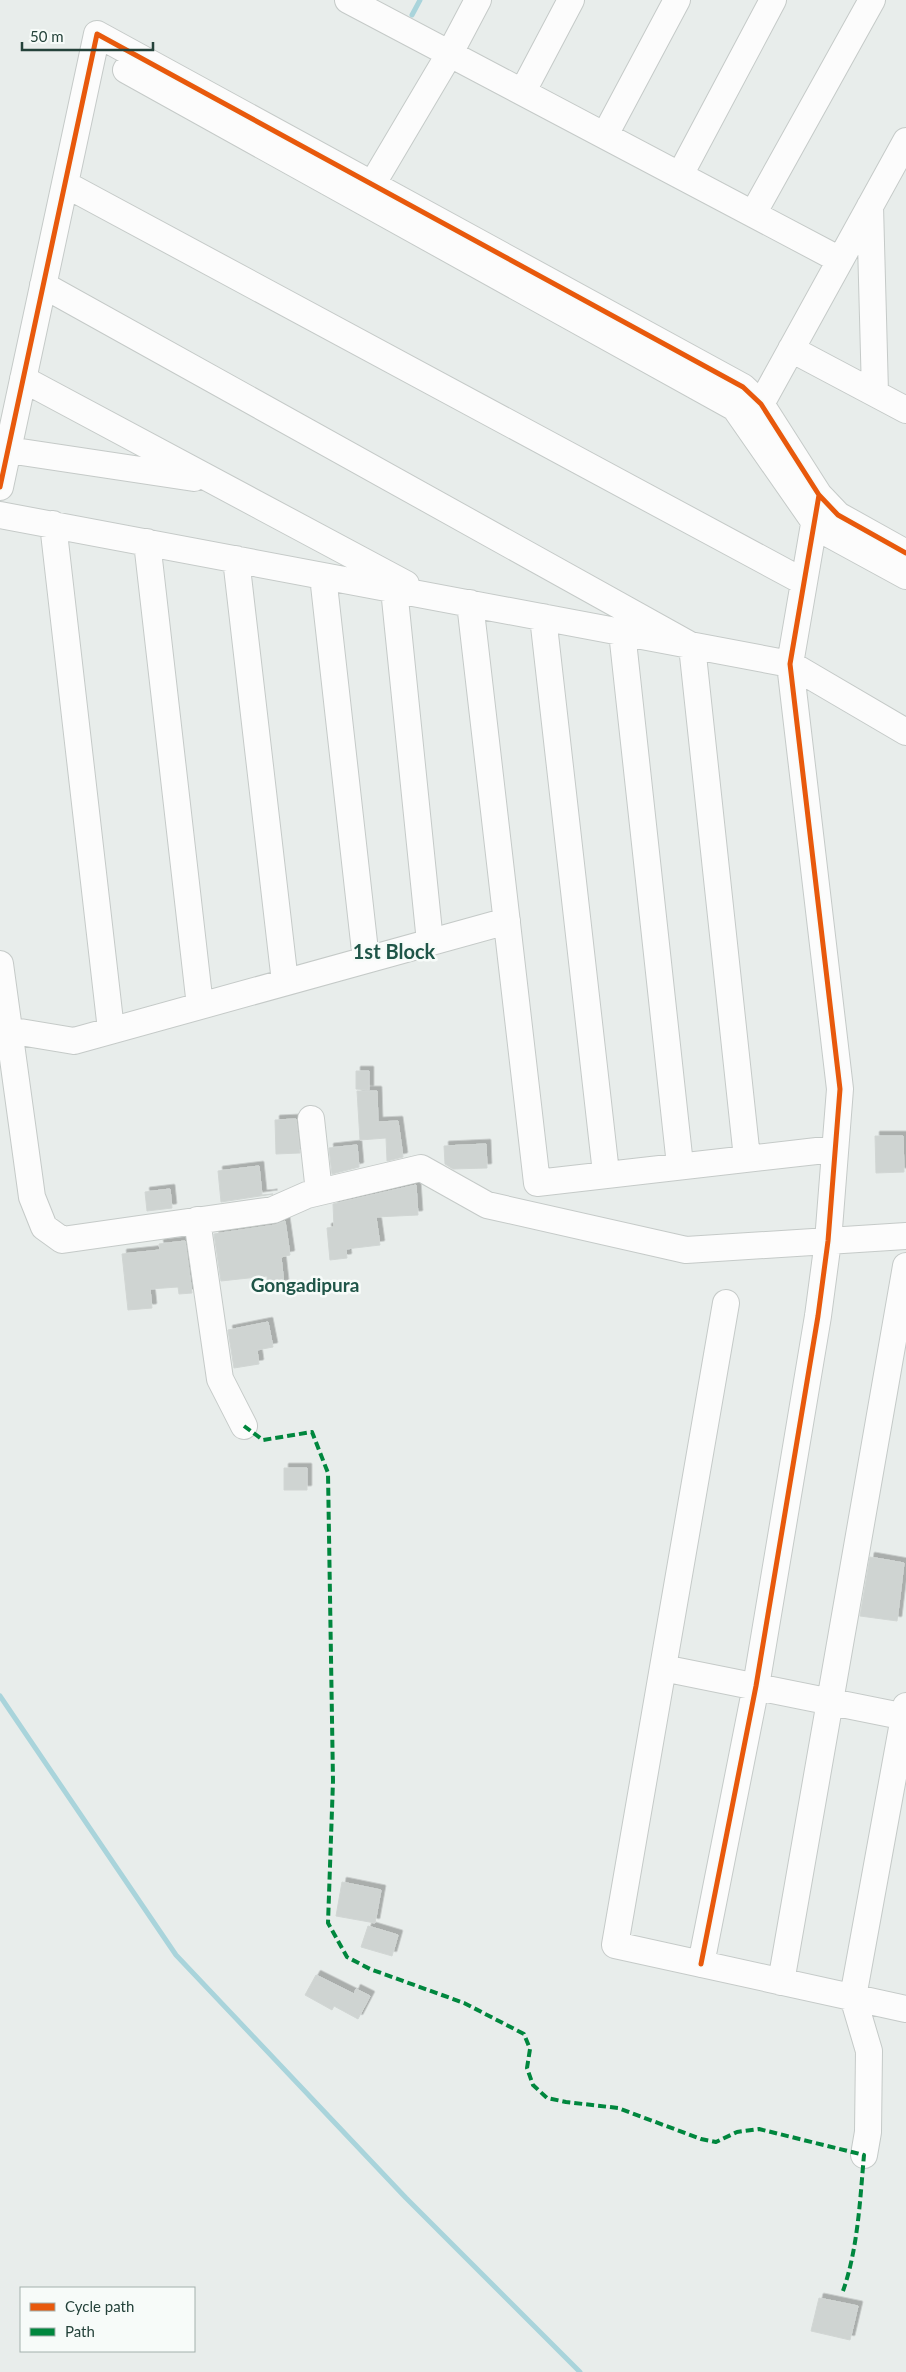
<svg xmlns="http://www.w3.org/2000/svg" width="906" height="2372" viewBox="0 0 906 2372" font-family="Lato,sans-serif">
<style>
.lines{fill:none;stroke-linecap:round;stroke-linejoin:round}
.stream{stroke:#a9d4db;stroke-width:5}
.building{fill:#cfd4d2;stroke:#d1d6d4;filter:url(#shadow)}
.minor-casing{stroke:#c5cac8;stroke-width:28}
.minor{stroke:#fcfcfc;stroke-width:26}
.quiet{stroke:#00873e;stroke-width:4;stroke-dasharray:8 4;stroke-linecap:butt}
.cycleway-casing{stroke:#f7fbf9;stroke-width:8}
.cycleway{stroke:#e8590c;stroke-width:5}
.labels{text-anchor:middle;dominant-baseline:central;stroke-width:5;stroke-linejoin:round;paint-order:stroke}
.neighbourhood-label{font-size:19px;font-weight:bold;fill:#1f5548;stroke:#f7fbf9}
.quarter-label{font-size:20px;font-weight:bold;fill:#1f5548;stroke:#f7fbf9}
</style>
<defs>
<filter id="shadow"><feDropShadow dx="4.5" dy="-4.5" stdDeviation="0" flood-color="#0004"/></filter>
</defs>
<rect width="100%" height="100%" fill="#e8edeb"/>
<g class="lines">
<!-- stream -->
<path class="stream" d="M412,15L420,0
M0,1696L176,1955L406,2198L580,2372"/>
</g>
<!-- building -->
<path class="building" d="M356,1071H369V1090L356,1089Z
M357,1091H377L378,1122L398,1121L403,1157L387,1161L386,1138L360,1140Z
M296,1119L300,1153L276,1154L275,1120Z
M875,1136H903L904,1172L876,1173Z
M486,1144L487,1168L453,1169L445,1164L444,1146Z
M357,1145L359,1167L332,1174L329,1148Z
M259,1166L262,1195L273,1194L221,1202L218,1171Z
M416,1185L418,1215L376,1217L380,1245L346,1249L347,1258L330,1260L327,1228L334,1227L333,1204Z
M170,1189L172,1208L147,1211L145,1192Z
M285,1221L290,1255L281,1257L284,1284L268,1285L267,1276L221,1281L214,1234L275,1225Z
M185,1241L192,1293L179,1294L178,1287L150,1289L152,1308L128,1310L122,1254L160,1250L159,1244Z
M268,1322L273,1347L257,1350L259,1364L234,1368L228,1330Z
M284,1468H307V1490H284Z
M870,1557L904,1563L897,1621L860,1616Z
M342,1882L381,1890L375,1923L336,1916Z
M368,1926L398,1935L392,1956L361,1947Z
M316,1975L354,1994L356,1989L370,1996L358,2019L334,2006L332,2010L305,1995Z
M819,2298L858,2306L850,2340L811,2331Z"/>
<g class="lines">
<!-- minor casing -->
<g class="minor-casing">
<path id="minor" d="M348,0L840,260
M126,70L735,408L813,520L829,534L906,576
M523,91L571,0
M605,135L677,0
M680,175L773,0
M373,183L450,53L478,0
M65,184L804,582
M870,206L875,392
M753,214L872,0
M43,285L692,646L747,1158
M791,349L906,410
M23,379L406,584
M761,404L906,141
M8,450L194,478
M0,487L97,34L743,387L761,404L819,495L838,515L906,553
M0,515L790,664L906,732
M53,524L111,1030
M147,542L200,1006
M236,559L285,982
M323,576L366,960
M394,589L430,942
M470,603L537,1183L834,1149
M543,617L606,1173
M622,632L680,1165
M0,964L32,1197L44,1227L62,1240L273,1210L307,1195L421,1168L487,1205L686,1250L906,1236
M8,1030L74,1041L507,921
M311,1119L319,1192
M197,1220L220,1379L244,1426
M726,1303L615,1945L906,2009
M663,1668L906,1717
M701,1964L756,1686L818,1316L828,1241L840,1089L790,664L819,495
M781,1982L906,1266
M864,2155L868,2132L869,2051L853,1997L906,1706"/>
</g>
<!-- minor -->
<use href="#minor" class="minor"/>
<!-- quiet -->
<path class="quiet" d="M244,1426L263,1440L312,1432L328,1473L333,1781L328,1923L347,1957L370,1969L464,2003L524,2034L530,2049L527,2068L533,2085L547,2098L566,2102L618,2108L701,2139L716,2142L737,2132L759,2129L864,2155C860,2200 858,2248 843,2291"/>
<!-- cycleway casing -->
<g class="cycleway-casing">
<path id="cycleway" d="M0,487L97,34L743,387L761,404L819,495L838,515L906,553
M701,1964L756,1686L818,1316L828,1241L840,1089L790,664L819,495"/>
</g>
<!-- cycleway -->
<use href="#cycleway" class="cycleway"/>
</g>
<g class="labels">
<!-- neighbourhood labels -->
<g class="neighbourhood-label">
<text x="305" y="1284">Gongadipura</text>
</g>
<!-- quarter labels -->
<g class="quarter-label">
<text x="394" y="951">1st Block</text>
</g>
</g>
<!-- legend -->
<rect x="20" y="2287" width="175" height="65" fill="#f7fbf9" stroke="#a3b1ad"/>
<rect x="30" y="2303" width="25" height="8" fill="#e8590c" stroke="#a3b1ad"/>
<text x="65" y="2312" font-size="15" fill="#24423a">Cycle path</text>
<rect x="30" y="2328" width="25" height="8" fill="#00873e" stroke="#a3b1ad"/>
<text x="65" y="2337" font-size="15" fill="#24423a">Path</text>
<!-- scale -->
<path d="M22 42v8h131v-8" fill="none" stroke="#24423a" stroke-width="2.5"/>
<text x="30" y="42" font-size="15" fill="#24423a" stroke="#f7fbf9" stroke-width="4" paint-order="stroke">50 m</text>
</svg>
